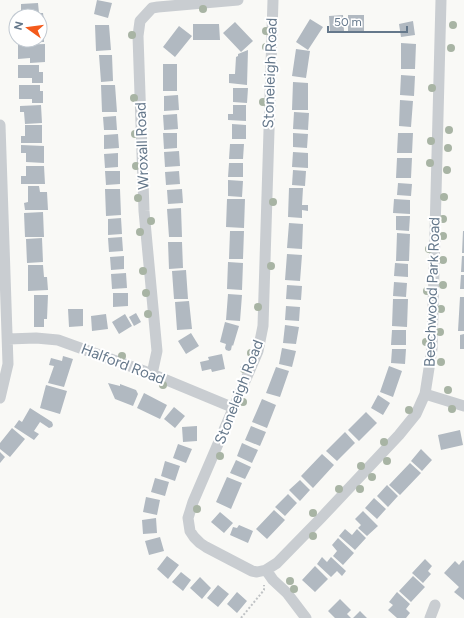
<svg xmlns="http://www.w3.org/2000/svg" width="464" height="618" viewBox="0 0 464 618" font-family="Figtree,sans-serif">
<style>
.building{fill:#b1b9c1}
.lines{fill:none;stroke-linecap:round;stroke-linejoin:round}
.path{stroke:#c0c3c5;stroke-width:2;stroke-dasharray:2 2;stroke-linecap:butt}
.minor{stroke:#c9cdd1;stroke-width:11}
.tree{fill:#a8b4a4}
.labels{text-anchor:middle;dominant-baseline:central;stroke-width:4;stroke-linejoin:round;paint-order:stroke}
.street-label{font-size:15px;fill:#65788b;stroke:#fff}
</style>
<rect width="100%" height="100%" fill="#f9f9f6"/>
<!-- building -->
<path class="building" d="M97,0L112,3L108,18L94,14Z
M38,3L39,13H43L44,21H40V16H21V4Z
M343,15L344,31L330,32L329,16Z
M348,15H364V32H348Z
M310,19L323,27L308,50L296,42Z
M413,21L415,35L401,37L399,24Z
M235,22L253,41L241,52L223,33Z
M193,24H219L220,40H193Z
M95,25H109L111,50L96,51Z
M179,26L192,36L175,57L163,47Z
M40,31H42V36H44V42H30V40H40Z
M401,43L416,44L415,69H401Z
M45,44V62L30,63V58L18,59V45Z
M296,49L310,51L306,78L292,76Z
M248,50L247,85L229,83V74H235L236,57L238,56V54Z
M99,55H112L113,81L101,82Z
M163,64H177V91H163Z
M18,65H39V72H43V83H32V78H18Z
M401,75L415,76L414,96L400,95Z
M293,82L308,83V110H292Z
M19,85H40V91H43V103H32V99H19Z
M101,85H115L117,112H102Z
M233,88H248L247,103L233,102Z
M178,95L179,110L164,111V96Z
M400,100L413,101L411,127L399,126Z
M41,105L42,123L25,124L24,112H20V106Z
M233,105H246V121L228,120V114H233Z
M294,112L309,113L308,130L293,129Z
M177,114L178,129L164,130L163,115Z
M116,116L117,130H104L103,117Z
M232,124L246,125V139H232Z
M25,125H42V143H21V136H25Z
M163,133H177V148L164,149Z
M293,133L308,134L307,148L293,147Z
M398,133H413L412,153H397Z
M118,134L119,148L104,149V135Z
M230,144H244L243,159H229Z
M21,145L44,146V163L26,162V153H21Z
M179,151L180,166L165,167L164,152Z
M293,152L308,153V168L292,167Z
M118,153V167L105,168L104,154Z
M397,158H412L411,178H396Z
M229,163H243V177H228Z
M26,166H44L45,184H21V176H26Z
M293,170L306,171L305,186L292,185Z
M105,171H120V184L106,185Z
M179,171L180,184L166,185L165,172Z
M228,180L243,181L242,197L228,196Z
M398,183L412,184L411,196L397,195Z
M28,186H39L40,192H47L48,210H25L24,203L28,202Z
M289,188H303L302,205H308V211L302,210V218L288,217Z
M105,189H120L121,215L106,216Z
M182,189L183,203L168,204L167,190Z
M227,199H245L244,228L226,227Z
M394,199L410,200V214L393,213Z
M181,208L182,237H169L167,209Z
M43,212L44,237H25L24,213Z
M396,216H410L409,231L396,230Z
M121,218L122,234L108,235V219Z
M289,223L303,224L302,249L287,248Z
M230,231H244L243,259H229Z
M463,231H464V253H462Z
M397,233L410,234L409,261H396Z
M122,237L123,251L109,252L108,238Z
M42,238L43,262L27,263L26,239Z
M168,242H182L183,268L169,269Z
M287,254L302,255L300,281L285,280Z
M124,256V269L111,270L110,257Z
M462,256H464V272H461Z
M228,262L243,263L242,290L227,289Z
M395,263L408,264V277L394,276Z
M28,265H43L44,277H47L48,290L28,291Z
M186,270L188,299H174L172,271Z
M126,273L127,288L112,289L111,274Z
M461,275H464V289H460Z
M394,282L407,283L406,297L393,296Z
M287,285L302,286L301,300L286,299Z
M113,293H128V306L113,307Z
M228,294L242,295L240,321L226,320Z
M34,295H48L47,319H44V327H34Z
M460,297H464V331H458Z
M393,299H408L407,327L392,326Z
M189,301L192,329L177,330L175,302Z
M286,306L300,307L299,321L285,320Z
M68,309H83V326L69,327Z
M136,313L141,322L134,326L129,317Z
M106,314L108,329L92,331L91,316Z
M125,314L132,326L119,334L112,322Z
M225,322L239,326L233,346L232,345L231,350L229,351L226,350L225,348L226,344L220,342Z
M285,325L299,327L296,344L283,343Z
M392,330H406V345H391Z
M191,333L199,346L186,354L178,341Z
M464,334V349H460V335Z
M282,348L296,351L292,367L279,364Z
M392,349H406L405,364L391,363Z
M222,354L225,369L212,372L211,369L202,371L200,362L209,360L208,357Z
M63,356L73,359L64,387L48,383L54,366L49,365L51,358L62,361Z
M389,366L402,371L393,397L380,392Z
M276,367L289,371L280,397L266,393Z
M108,383L120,386V384L136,390L138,394L133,406L115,399Z
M46,385L67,391L60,414L40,408Z
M144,393L167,405L160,419L137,408Z
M378,395L390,403L383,415L371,408Z
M262,399L276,405L267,428L252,422Z
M174,407L185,416L175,428L164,419Z
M30,408L52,422L53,425L52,427L49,428L40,422L34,431L39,434L34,440L14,427L19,420L22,422Z
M366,412L377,423L359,441L348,430Z
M197,426V441L183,442L182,427Z
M251,426L266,432L260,446L245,440Z
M12,428L25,439L10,457L0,449V443Z
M460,430L463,445L441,450L438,435Z
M345,432L355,443L337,461L326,451Z
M242,443L258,450L252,463L237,456Z
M178,444L192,449L186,463L173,458Z
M421,449L432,460L422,471L411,461Z
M0,452L5,457L0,463Z
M322,454L334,465L313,488L301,476Z
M236,460L251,467L245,479L230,473Z
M165,461L180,466L175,481L161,476Z
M410,463L421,473L400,495L389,485Z
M227,477L242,483L231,509L216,502Z
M155,478L169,482L165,496L151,492Z
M300,480L310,490L300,501L289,490Z
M387,485L398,496L388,507L377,496Z
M288,494L297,503L285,516L275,507Z
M146,497L160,500L157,515L143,512Z
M374,498L386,509L377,519L365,508Z
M274,510L285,520L267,539L256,529Z
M363,511L378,526L367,536L358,528L361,525L355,519Z
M220,512L233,523L224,533L211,522Z
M156,518L157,533L143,534L142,520Z
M239,525L253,531L248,543L230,535L233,527L237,528Z
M345,529L352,535L357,529L366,538L355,550L339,536Z
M160,537L164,551L149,555L145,541Z
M338,538L354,553L343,565L333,556L337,551L332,545Z
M167,556L179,565L168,579L157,569Z
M322,557L327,562L331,557L346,571L342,576L337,571L331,577L317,564Z
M425,559L432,566L428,571L431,574L423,583L412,573Z
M463,560L464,561V600L454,592L459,587L444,573L455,561L459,565Z
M315,566L328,579L315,592L302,580Z
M181,572L191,580L183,591L172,582Z
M413,576L425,587L411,602L399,591Z
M200,577L211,588L202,599L190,588Z
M218,585L229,594L218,607L207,598Z
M237,592L247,601L237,613L227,604Z
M397,592L410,604L406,609L410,613L406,618H397L388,610L393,605L389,602Z
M340,599L351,610L347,614L351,618H335L328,611Z
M360,611L367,618H353Z"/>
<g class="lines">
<!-- path -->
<path class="path" d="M241,618L264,590V585"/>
<!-- minor -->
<path class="minor" d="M273,0L263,326L258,351L193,502L188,518L190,531L194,537L200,543L206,547L252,571L257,572L266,570L273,580L287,593L306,618
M0,125L8,364L0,398
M8,339L36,338L58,340L152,374L234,408
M152,374L157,351L144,211L138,36L140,21L152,8L158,7L238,0
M425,394L464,406
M266,570L277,563L321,518L399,435L416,414L425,394L432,349L441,0
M430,618L435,605"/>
</g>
<!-- trees -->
<g class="tree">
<circle cx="203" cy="9" r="4"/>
<circle cx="453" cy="25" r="4"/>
<circle cx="266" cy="31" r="4"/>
<circle cx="132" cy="35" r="4"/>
<circle cx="266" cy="47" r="4"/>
<circle cx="451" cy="48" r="4"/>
<circle cx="432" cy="88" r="4"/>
<circle cx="134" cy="98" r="4"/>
<circle cx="263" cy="102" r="4"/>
<circle cx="449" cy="130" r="4"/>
<circle cx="135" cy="134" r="4"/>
<circle cx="431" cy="141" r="4"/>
<circle cx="448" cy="148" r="4"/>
<circle cx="430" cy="163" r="4"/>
<circle cx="136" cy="166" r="4"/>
<circle cx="447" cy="170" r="4"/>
<circle cx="444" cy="197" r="4"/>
<circle cx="138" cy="198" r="4"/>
<circle cx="273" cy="202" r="4"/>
<circle cx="443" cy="219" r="4"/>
<circle cx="151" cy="221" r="4"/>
<circle cx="140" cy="232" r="4"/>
<circle cx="443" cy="236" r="4"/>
<circle cx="429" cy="249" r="4"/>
<circle cx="443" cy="260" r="4"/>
<circle cx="271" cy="266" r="4"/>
<circle cx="143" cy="271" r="4"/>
<circle cx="443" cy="285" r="4"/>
<circle cx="427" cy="291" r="4"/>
<circle cx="146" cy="293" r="4"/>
<circle cx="258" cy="307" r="4"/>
<circle cx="441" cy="309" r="4"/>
<circle cx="148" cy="314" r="4"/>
<circle cx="440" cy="332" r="4"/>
<circle cx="426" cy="342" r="4"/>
<circle cx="251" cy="353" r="4"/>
<circle cx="122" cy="356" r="4"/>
<circle cx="441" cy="362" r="4"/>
<circle cx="244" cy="369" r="4"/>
<circle cx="163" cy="385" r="4"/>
<circle cx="448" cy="390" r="4"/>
<circle cx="243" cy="402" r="4"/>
<circle cx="452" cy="409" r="4"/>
<circle cx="409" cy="410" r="4"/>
<circle cx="384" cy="442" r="4"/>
<circle cx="220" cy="456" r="4"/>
<circle cx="387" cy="461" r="4"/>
<circle cx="361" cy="466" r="4"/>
<circle cx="372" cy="477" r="4"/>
<circle cx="339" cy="489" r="4"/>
<circle cx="360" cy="489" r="4"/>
<circle cx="197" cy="509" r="4"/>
<circle cx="313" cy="513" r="4"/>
<circle cx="313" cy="536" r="4"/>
<circle cx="290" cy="581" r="4"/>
<circle cx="294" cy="589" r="4"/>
</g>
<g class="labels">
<!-- street labels -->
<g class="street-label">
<text transform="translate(270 73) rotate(-88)">Stoneleigh Road</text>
<text transform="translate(142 146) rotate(-92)">Wroxall Road</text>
<text transform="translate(432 292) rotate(-88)">Beechwood Park Road</text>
<text transform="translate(123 364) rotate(21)">Halford Road</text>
<text transform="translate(239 392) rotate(-69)">Stoneleigh Road</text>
</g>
</g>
<!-- north arrow -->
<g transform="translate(28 28) rotate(284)"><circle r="19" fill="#ffffff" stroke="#c1c9d1"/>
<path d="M0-3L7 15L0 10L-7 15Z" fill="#f45a1b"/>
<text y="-6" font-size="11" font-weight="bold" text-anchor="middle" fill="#65788b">N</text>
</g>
<!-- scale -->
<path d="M328 26v6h79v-6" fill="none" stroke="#65788b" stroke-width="2"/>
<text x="334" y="26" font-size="12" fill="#65788b" stroke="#ffffff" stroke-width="3" paint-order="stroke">50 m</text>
</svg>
